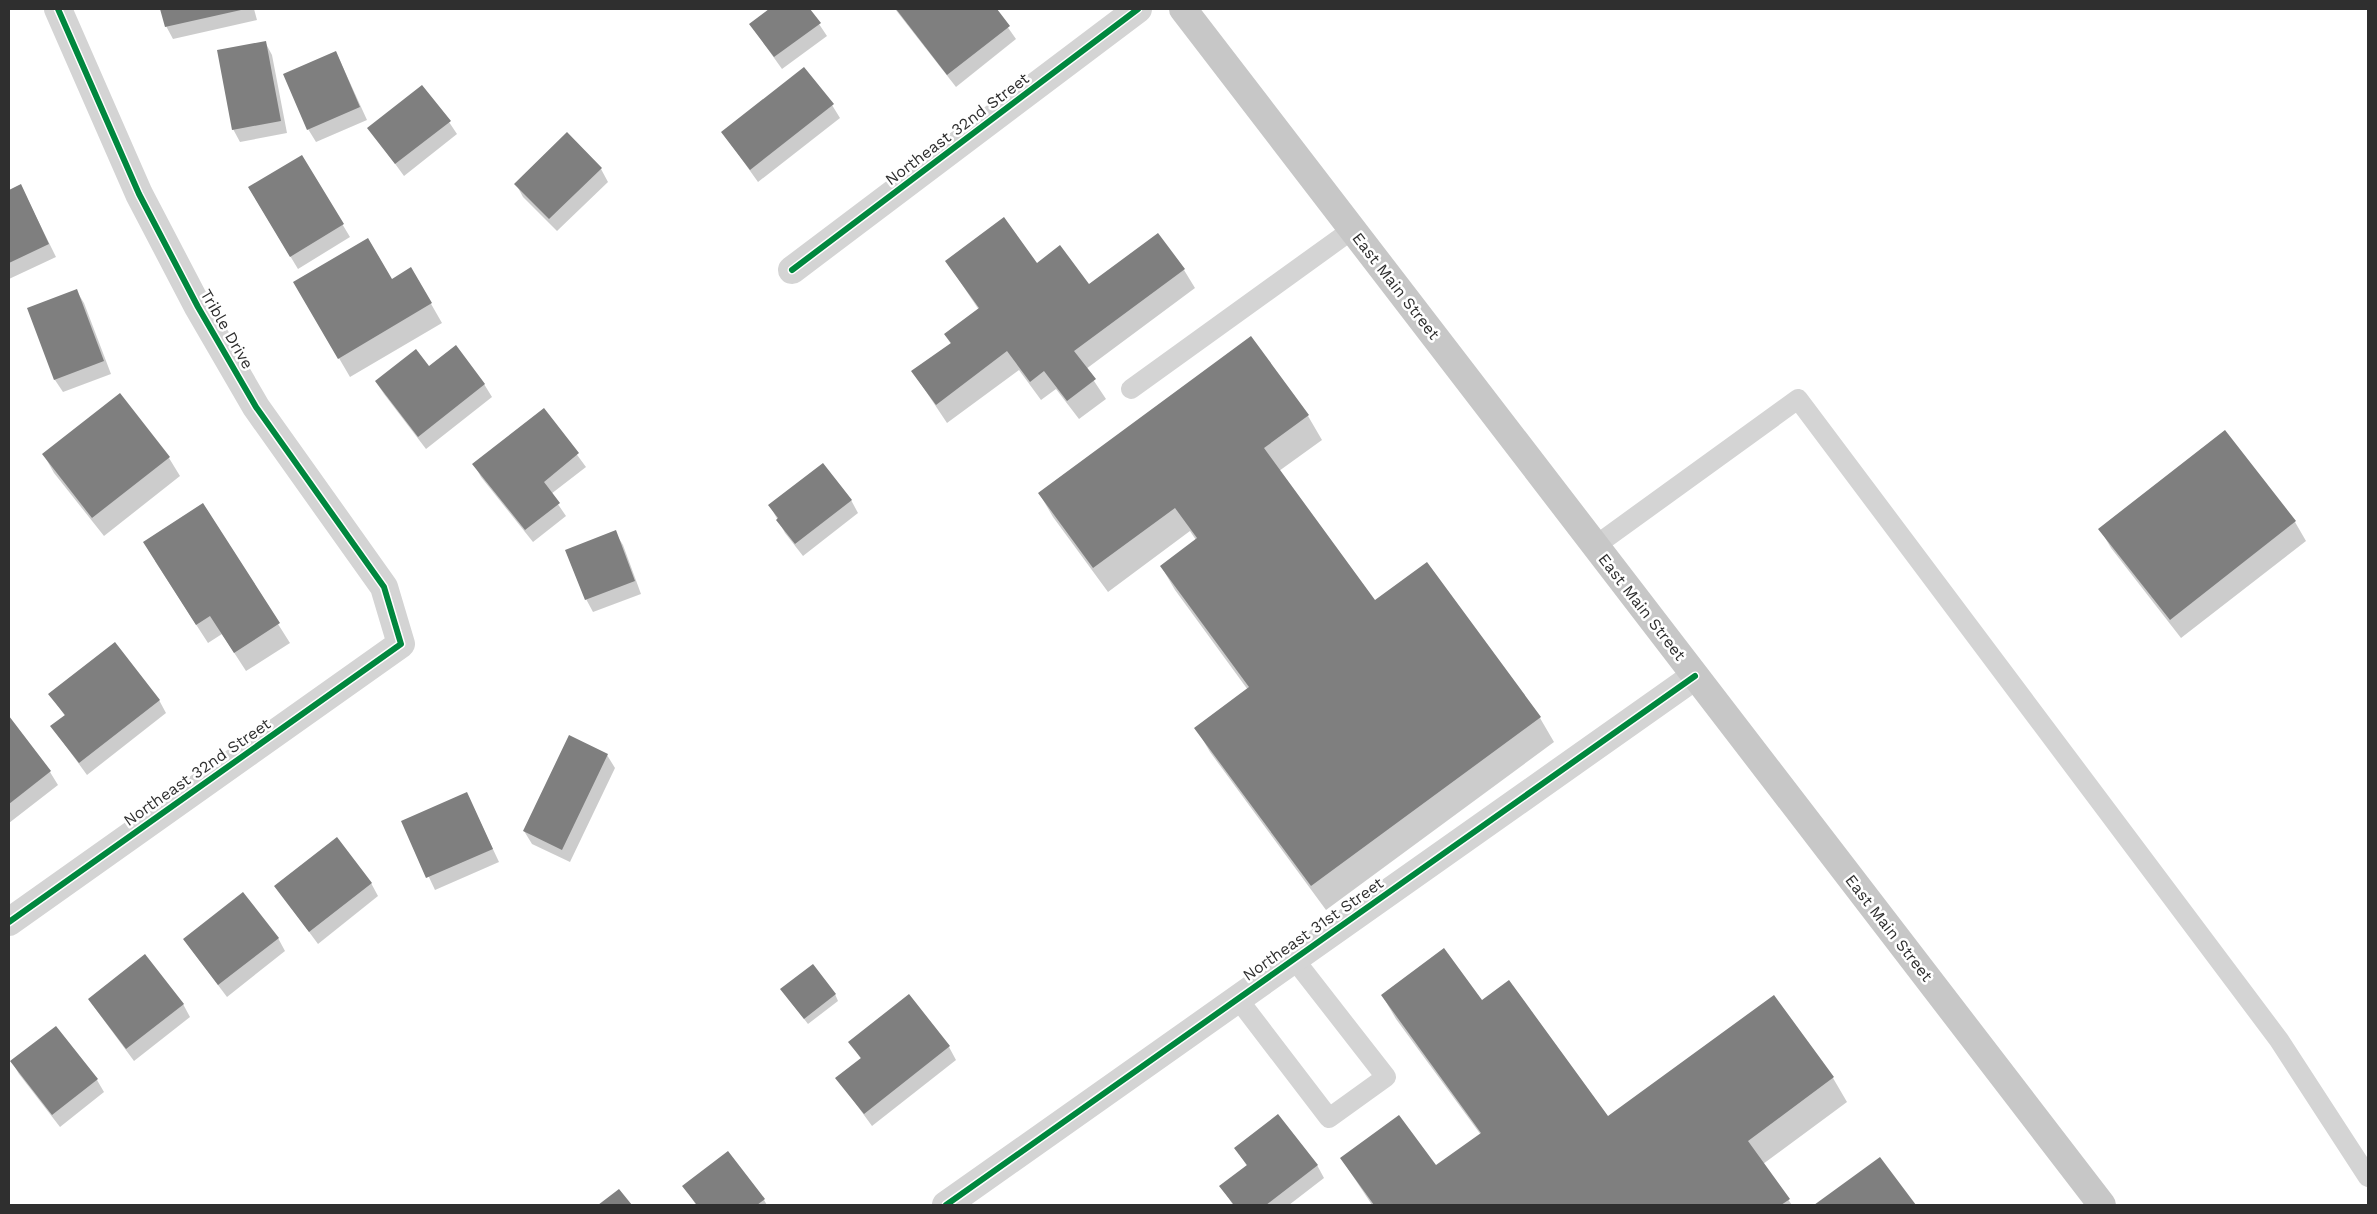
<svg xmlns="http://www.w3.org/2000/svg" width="2377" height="1214" viewBox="0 0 2377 1214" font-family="'Work Sans',sans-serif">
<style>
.shadow{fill:#0003}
.building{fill:#7f7f7f}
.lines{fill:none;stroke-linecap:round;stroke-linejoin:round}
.lane{stroke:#d4d4d4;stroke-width:20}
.street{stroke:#d4d4d4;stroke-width:28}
.primary{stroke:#c7c7c7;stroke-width:28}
.cycleway-casing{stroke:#fff;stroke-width:9}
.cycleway{stroke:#00873e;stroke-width:6}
.labels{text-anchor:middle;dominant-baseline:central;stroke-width:5;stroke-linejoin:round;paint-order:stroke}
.street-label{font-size:16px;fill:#2f2f2f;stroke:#fff}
</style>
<rect width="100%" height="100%" fill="#fff"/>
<!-- shadow -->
<path class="shadow" d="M162,9H254L257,20L173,39L166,26Z
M771,9H809L827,36L782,69L750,24Z
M895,9H995L1016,39L956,87Z
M265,42L272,55L287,133L240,142L233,129Z
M336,52L367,120L316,142L308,129Z
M832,105L840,118L758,182L723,133Z
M449,122L457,134L404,176L369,128Z
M302,157L350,237L298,269L249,188Z
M601,169L608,182L557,231L523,197L516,184Z
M21,186L56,257L9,279V191Z
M947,262L1037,265L1089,286L1184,270L1195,288L1086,369L1106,399L1079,419L1056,389L1041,400L1019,370L947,423L913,372L951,344L945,335L979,310Z
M411,269L442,323L350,377L295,283L392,280Z
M76,290L84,303L111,374L63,392L55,380L28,309Z
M1250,338L1308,416L1322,440L1279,471L1375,602L1427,563L1540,718L1554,742L1326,910L1210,752L1196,728L1248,690L1175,590L1161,566L1196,540L1190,531L1108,592L1053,517L1039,493Z
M429,368L484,384L492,397L426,449L384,394L376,382Z
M120,395L169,458L180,476L104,536L54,473L44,455Z
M544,410L586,467L551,494L566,516L533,542L481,477L474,464Z
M2225,432L2295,522L2306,541L2181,638L2111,548L2100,529Z
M851,500L858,513L803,556L785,533L770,506Z
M203,505L290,643L246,671L222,634L208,643L155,561Z
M615,532L623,545L641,594L593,612L586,599Z
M50,694L159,700L166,713L87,775L52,727L65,716Z
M9,718L50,772L58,785L9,823Z
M570,737L607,755L615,768L570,862L532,844L524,831Z
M467,794L499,862L435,890L403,822Z
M371,883L378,896L318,944L275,886Z
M278,938L285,951L227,997L184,940Z
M835,994L838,1001L808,1024L786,996Z
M1382,995L1481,1002L1608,1118L1774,997L1833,1078L1847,1102L1763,1164L1792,1205H1372L1341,1158L1436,1167L1481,1135L1396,1019Z
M909,996L949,1047L956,1060L872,1126L837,1078L861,1059L850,1042Z
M89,1000L183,1004L190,1017L134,1061Z
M12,1062L97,1080L104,1092L60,1127L19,1074Z
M1236,1149L1317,1165L1324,1178L1289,1205H1233L1221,1186L1247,1166Z
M1879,1159L1914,1205H1816Z
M684,1186L764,1200L767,1205H696Z"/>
<!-- building -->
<path class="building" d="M160,9H241V10L165,27Z
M769,9H810L821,23L774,57L749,24Z
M896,9H997L1010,26L947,75Z
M266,41L281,121L232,130L217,50Z
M336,51L360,107L307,130L283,74Z
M804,67L834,104L750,170L721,132Z
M422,85L451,121L395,164L367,128Z
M567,132L602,168L549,219L514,184Z
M302,155L344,224L290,257L248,187Z
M21,184L49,244L9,263V190Z
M1004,217L1037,263L1060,245L1089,284L1158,233L1185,269L1074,351L1096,379L1067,401L1044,371L1030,382L1007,351L936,405L911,371L951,343L944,334L979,308L945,261Z
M368,238L392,279L411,267L432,303L338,359L293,282Z
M77,289L104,361L54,380L27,308Z
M1251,336L1309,415L1264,448L1375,600L1427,562L1541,717L1311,886L1194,728L1249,687L1160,566L1197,538L1175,508L1093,568L1038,493Z
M456,345L485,384L418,437L375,381L416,349L429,366Z
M120,393L170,457L92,518L42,454Z
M544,408L579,453L544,482L560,503L525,530L472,464Z
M2225,430L2296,521L2170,620L2098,529Z
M823,463L852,500L795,544L776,520L778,518L768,505Z
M203,503L280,623L234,653L210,616L196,625L143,542Z
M616,530L635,581L585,600L565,550Z
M115,642L160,700L79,763L50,726L65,715L48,694Z
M9,716L51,771L9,804Z
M569,735L608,754L562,850L523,831Z
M467,792L493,849L426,878L401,821Z
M337,837L372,883L309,932L274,886Z
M243,892L279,938L218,985L183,939Z
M1444,948L1482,1000L1509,980L1608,1116L1774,995L1834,1077L1748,1141L1790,1199L1781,1205H1374L1340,1158L1399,1115L1436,1165L1481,1133L1381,995Z
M145,954L184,1004L126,1049L88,999Z
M813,964L836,994L804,1019L780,989Z
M909,994L950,1046L864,1114L835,1078L861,1058L848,1042Z
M56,1026L98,1079L52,1115L10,1061Z
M1278,1114L1318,1165L1266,1205H1234L1219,1186L1247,1165L1234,1148Z
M728,1151L765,1199L757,1205H697L682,1186Z
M1880,1157L1916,1205H1814Z
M619,1189L632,1205H598Z"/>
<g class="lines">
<!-- lane -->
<path class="lane" d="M1131,389L1353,229
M1595,546L1798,399L2279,1040L2368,1177
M1238,999L1329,1118L1386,1077L1294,959"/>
<!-- street -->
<path class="street" d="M792,270L1138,9
M9,922L401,644L384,587L256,407L198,307L139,194L58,9
M946,1205L1695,676"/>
<!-- primary -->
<path class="primary" d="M1183,9L2102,1205"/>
<!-- cycleway casing -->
<g class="cycleway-casing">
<path id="cycleway" d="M792,270L1138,9
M9,922L401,644L384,587L256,407L198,307L139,194L58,9
M946,1205L1695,676"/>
</g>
<!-- cycleway -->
<use href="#cycleway" class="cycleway"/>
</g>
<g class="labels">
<!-- street labels -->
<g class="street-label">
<text transform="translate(957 129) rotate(-37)">Northeast 32nd Street</text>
<text transform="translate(1396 286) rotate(52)">East Main Street</text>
<text transform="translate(227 329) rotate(60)">Trible Drive</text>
<text transform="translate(1642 607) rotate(52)">East Main Street</text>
<text transform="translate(197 772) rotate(-35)">Northeast 32nd Street</text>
<text transform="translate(1889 928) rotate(52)">East Main Street</text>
<text transform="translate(1313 929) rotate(-35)">Northeast 31st Street</text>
</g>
</g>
<!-- border -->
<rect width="2377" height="1214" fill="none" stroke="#2f2f2f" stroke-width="20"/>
</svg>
